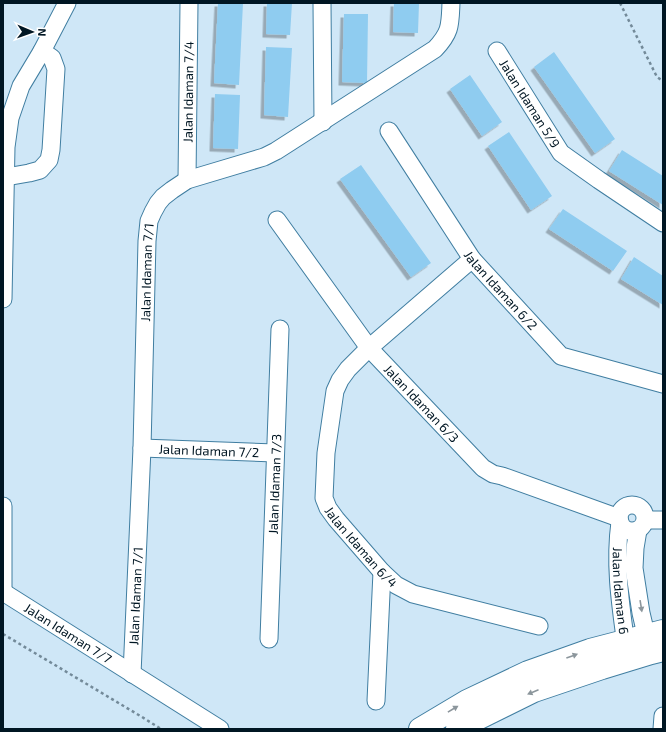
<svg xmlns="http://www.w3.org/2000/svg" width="666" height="732" viewBox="0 0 666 732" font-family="'Exo 2',sans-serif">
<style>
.building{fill:#8fccf0;filter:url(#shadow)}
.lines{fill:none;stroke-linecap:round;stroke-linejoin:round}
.minor-casing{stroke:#407ea1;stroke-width:19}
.major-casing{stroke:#407ea1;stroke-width:24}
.path{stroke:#738a99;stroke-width:2.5;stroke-dasharray:3 3;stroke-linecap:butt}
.minor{stroke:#fff;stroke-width:17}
.major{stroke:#fff;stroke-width:22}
.oneway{fill:#8c969c}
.labels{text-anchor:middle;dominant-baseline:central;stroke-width:3.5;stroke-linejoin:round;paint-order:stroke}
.street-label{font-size:13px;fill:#001623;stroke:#fff}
</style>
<defs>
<filter id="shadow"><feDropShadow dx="-3.5" dy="3.5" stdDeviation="0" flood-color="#0004"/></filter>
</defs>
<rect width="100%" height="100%" fill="#cfe7f7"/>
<!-- building -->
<path class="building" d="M218,3H243L239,85L214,83Z
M267,3H292L290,35L266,34Z
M394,3H419L418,33L393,32Z
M344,14H368L367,83L342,82Z
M266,47L292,48L288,117L264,115Z
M554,52L615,139L595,153L534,67Z
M470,75L502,122L482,136L450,89Z
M215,94L240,95L238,149L213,148Z
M509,132L552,196L531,210L488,146Z
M622,150L663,176V205L609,171Z
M361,165L431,263L411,277L340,179Z
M563,209L627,251L613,271L549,229Z
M634,257L663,276V305L621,279Z"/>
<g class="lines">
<!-- minor casing -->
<g class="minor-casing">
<g id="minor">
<path d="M322,3L323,122"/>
<path id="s1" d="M497,51L561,153L599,180L663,223"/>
<path id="s2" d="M389,131L472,259L561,356L663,384"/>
<path d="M6,177L29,173L40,170L49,160L51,150L56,69L52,58L42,51"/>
<path id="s3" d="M187,180L189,3"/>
<path id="s4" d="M277,220L369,348L483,468L493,474L502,476L619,518"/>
<path id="s5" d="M472,259L369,348L348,369L340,380L335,391L326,453L324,498L328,508L336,519L382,572L396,585L413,594L539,626"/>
<path d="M3,299L6,147L10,118L21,86L42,51L67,3"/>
<path id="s6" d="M142,448L275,453"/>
<circle cx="632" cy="518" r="13"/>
<path d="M3,506V592"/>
<path d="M646,520H663"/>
<path id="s7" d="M620,522C614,566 621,608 627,652"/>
<path d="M638,530L635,548L634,568L641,613L649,647"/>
<path id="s8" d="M3,592L220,729"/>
<path id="s9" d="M269,639L280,329"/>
<path id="s10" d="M132,674L142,448L147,241L149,221L153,212L158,203L163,197L172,190L187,180L264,157L276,151L435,49C451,32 450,25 451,3"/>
<path d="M376,701L382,572"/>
<path d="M662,729L663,716"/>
</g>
</g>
<!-- major casing -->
<g class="major-casing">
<path id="major" d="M420,729L467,701L528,672L590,650L663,631
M457,729L534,691L602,668L651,653L663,650"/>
</g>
<!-- path -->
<path class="path" d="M620,3L657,77L663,81
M3,634L142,717L161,729"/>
<!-- minor -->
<use href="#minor" class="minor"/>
<!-- major -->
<use href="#major" class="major"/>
</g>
<!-- one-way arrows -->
<defs><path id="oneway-solid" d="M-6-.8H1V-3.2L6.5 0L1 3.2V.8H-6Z"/></defs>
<g class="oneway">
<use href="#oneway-solid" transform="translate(641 606) rotate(81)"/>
<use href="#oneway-solid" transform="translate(572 656) rotate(-20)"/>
<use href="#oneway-solid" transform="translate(533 692) rotate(157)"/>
<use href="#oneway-solid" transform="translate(453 709) rotate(-31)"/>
</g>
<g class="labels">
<!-- street labels -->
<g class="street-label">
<text stroke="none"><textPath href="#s3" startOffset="88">Jalan Idaman 7/4</textPath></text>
<text stroke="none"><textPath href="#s1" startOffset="62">Jalan Idaman 5/9</textPath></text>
<text stroke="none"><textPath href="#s10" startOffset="402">Jalan Idaman 7/1</textPath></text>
<text stroke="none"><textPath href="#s2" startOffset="195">Jalan Idaman 6/2</textPath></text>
<text stroke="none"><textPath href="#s4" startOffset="234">Jalan Idaman 6/3</textPath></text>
<text stroke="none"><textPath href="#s6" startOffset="67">Jalan Idaman 7/2</textPath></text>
<text stroke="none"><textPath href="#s9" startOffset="155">Jalan Idaman 7/3</textPath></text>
<text stroke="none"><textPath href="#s5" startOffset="361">Jalan Idaman 6/4</textPath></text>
<text stroke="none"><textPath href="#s7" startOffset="69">Jalan Idaman 6</textPath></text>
<text stroke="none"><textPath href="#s10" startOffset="78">Jalan Idaman 7/1</textPath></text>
<text stroke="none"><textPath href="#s8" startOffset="77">Jalan Idaman 7/7</textPath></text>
</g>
</g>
<!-- border -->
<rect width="666" height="732" fill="none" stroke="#001623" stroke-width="8"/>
<!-- north arrow -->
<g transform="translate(32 32) rotate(92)" stroke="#ffffff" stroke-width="3" paint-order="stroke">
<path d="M0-3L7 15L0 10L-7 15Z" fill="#001623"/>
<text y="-6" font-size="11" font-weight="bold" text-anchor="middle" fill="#001623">N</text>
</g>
</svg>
